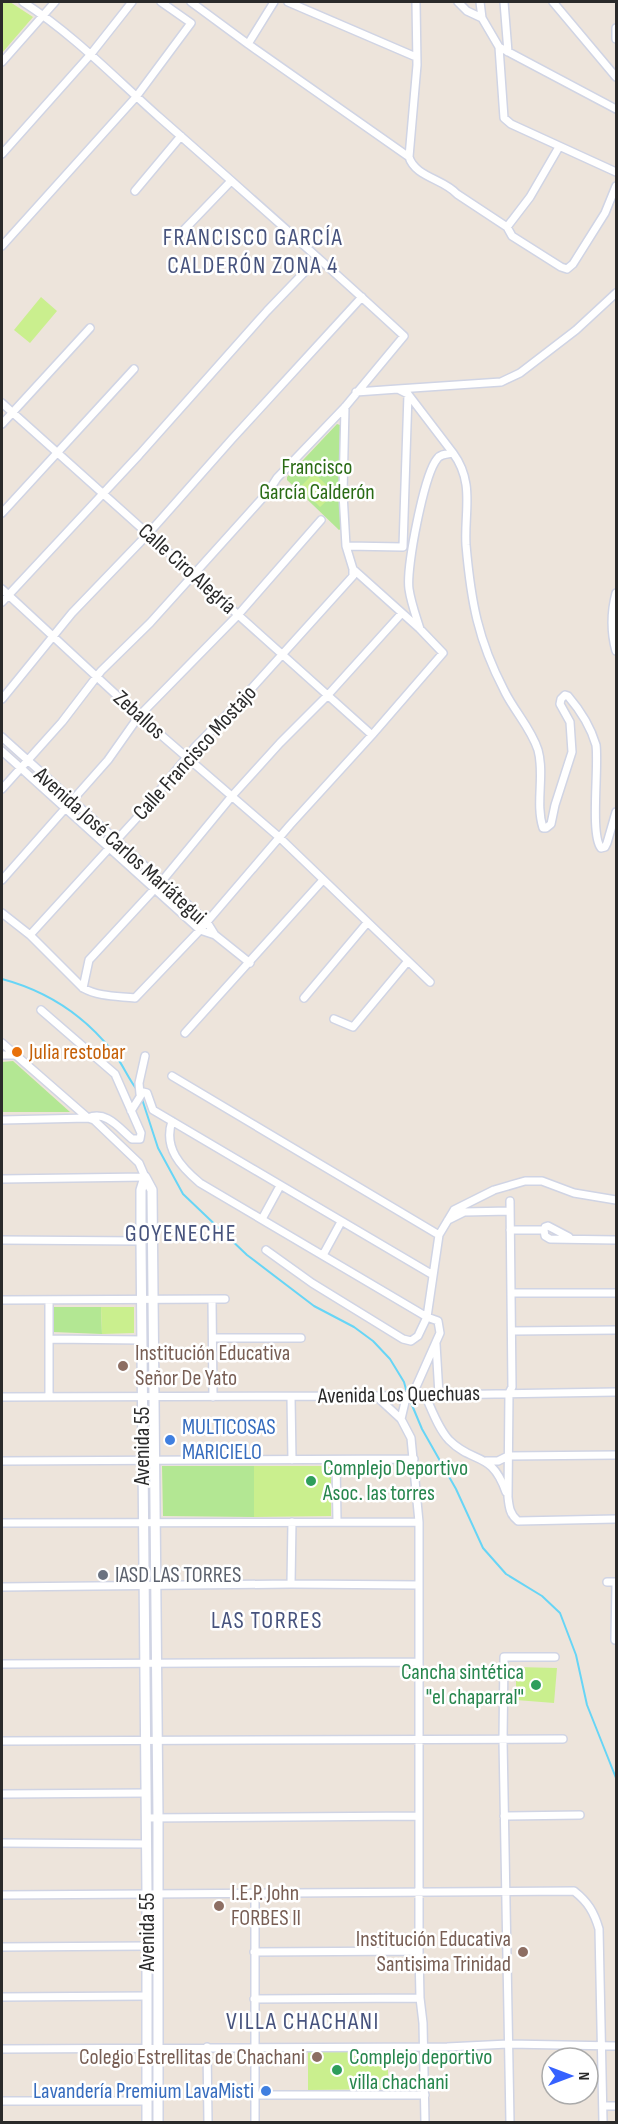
<svg xmlns="http://www.w3.org/2000/svg" width="618" height="2124" viewBox="0 0 618 2124" font-family="'Sofia Sans Condensed',sans-serif">
<style>
.green{fill:#b3e793}
.pitch{fill:#caef8e}
.lines{fill:none;stroke-linecap:round;stroke-linejoin:round}
.stream{stroke:#67d5f6;stroke-width:2}
.minor-casing{stroke:#d0d4e4;stroke-width:10}
.tertiary-casing{stroke:#d0d4e4;stroke-width:12}
.minor{stroke:#fff;stroke-width:7}
.tertiary{stroke:#fff;stroke-width:9}
.food-dot{fill:#e8710a;stroke:#fff;stroke-width:2}
.education-dot{fill:#8d6e63;stroke:#fff;stroke-width:2}
.shop-dot{fill:#3f7fe0;stroke:#fff;stroke-width:2}
.leisure-dot{fill:#2e9e5b;stroke:#fff;stroke-width:2}
.worship-dot{fill:#6b7280;stroke:#fff;stroke-width:2}
.labels{text-anchor:middle;dominant-baseline:central;stroke-width:5;stroke-linejoin:round;paint-order:stroke}
.park-label{font-size:22px;fill:#2a6b15;stroke:#fff}
.street-label{font-size:22px;fill:#2a2a2a;stroke:#fff}
.food-label{font-size:22px;fill:#c56008;stroke:#fff;text-anchor:start}
.education-label{font-size:22px;fill:#785e54;stroke:#fff;text-anchor:start}
.shop-label{font-size:22px;fill:#366cbe;stroke:#fff;text-anchor:start}
.leisure-label{font-size:22px;fill:#27864d;stroke:#fff;text-anchor:start}
.worship-label{font-size:22px;fill:#5b616d;stroke:#fff;text-anchor:start}
.neighbourhood-label{font-size:24px;letter-spacing:1.5px;fill:#47537d;stroke:#fff}
</style>
<rect width="100%" height="100%" fill="#ede4db"/>
<!-- green -->
<path class="green" d="M337,424L340,425L339,493L342,528L339,530L287,480V477Z
M13,1061L70,1112H2V1062Z
M53,1307H101L102,1334L53,1332Z
M162,1466H254V1517L163,1516Z"/>
<!-- pitch -->
<path class="pitch" d="M2,2H10L33,17L2,53Z
M41,297L57,311L30,343L14,330Z
M314,473L335,493L320,507L300,487Z
M101,1307H134V1333L102,1334Z
M254,1466H331V1516L254,1517Z
M516,1667L557,1668L554,1703L516,1700Z
M308,2051H388V2089L308,2090Z"/>
<g class="lines">
<!-- stream -->
<path class="stream" d="M2,979C47,991 84,1015 113,1052C123,1064 128,1079 138,1091
M142,1099L158,1148L183,1194L247,1255L314,1306L354,1327L373,1341L390,1359L404,1382L407,1393
M409,1398L422,1429L456,1489L483,1548L506,1574L542,1596L560,1613L576,1655L587,1705L616,1778"/>
<!-- minor casing -->
<g class="minor-casing">
<path id="minor" d="M191,2L248,44L409,157C415,177 444,179 457,194L507,227L512,236L561,267L567,269L573,264L605,213L616,186
M288,2L416,57
M458,2L467,11L482,18
M480,2L482,18L499,47L504,118L511,124L616,172
M504,2L508,52
M553,2L616,77
M616,28V39
M248,44L274,2
M499,47L616,109
M2,62L55,2
M2,154L91,54L132,2
M409,157L417,65L416,2
M135,191L181,136
M507,227L530,197L559,147
M181,233L231,181
M2,246L136,97L191,23L161,2
M398,389L501,382L520,373L576,330L616,293
M356,392L398,389L408,394L453,453
M2,403L372,735
M2,424L90,328
M2,513L134,369
M346,546L403,547L408,394
M2,589L139,716L279,837L430,982
M616,593C611,612 611,633 616,651
M2,602L139,455L267,311L318,258
M420,629C416,616 411,603 409,589C406,568 424,475 437,459C440,454 447,454 453,453C475,483 464,511 466,545C471,602 478,640 504,690C514,711 531,728 538,750C545,775 535,803 543,828H546L551,824L555,805L572,752L570,722L560,704L561,699L565,695L568,696C580,710 591,728 596,745C599,767 590,835 601,848L605,847L607,843L616,812
M2,699L72,613L148,534L232,439L362,297
M2,737L207,922L215,935
M2,751L200,930L215,935L250,963
M2,789L62,722L101,671L150,623L268,492L277,478L345,407L404,336C324,262 241,189 159,117C114,77 73,34 23,2
M2,880L108,760L139,716L238,615L321,520
M2,913L30,935L83,988C99,997 118,996 135,998L200,930L290,825L372,735L443,653L420,629L353,569L346,546L343,493L345,407
M30,935L144,810L195,747L243,698L353,576V569
M83,988L89,960L162,881L232,796L280,743L327,696L402,613
M304,998L367,923
M334,1019L353,1027L408,961
M185,1033L323,880
M2,1043L88,1118L94,1120L139,1163L145,1177L2,1179
M2,1055H16
M172,1076L439,1235
M140,1094L139,1083L145,1056
M131,1111L143,1092L147,1093L153,1110L433,1275
M2,1120L88,1118C106,1110 119,1128 132,1139H140L141,1133L115,1074L41,1010
M172,1121C163,1148 181,1167 200,1183L427,1317L438,1321L440,1333L416,1387L405,1402L401,1419L411,1438L419,1522V1951L420,1998L423,2023L425,2122
M510,1201L512,1387L509,1393L508,1497C509,1507 510,1515 518,1521L616,1519
M262,1219L280,1186
M448,1220L464,1212L510,1211
M510,1230H544L545,1227L548,1226L569,1237
M544,1230L545,1236L550,1239L616,1240
M2,1240L141,1241
M266,1250L312,1283L403,1339L411,1341L418,1336L427,1317L439,1235L454,1210L494,1190L525,1181H542L574,1193L616,1200
M323,1255L341,1222
M512,1293H616
M2,1300L225,1299
M49,1300V1397
M212,1300L213,1397
M512,1331L616,1330
M214,1338H301
M49,1339L142,1340
M436,1344L439,1395
M425,1395C432,1410 438,1428 449,1440C474,1465 491,1450 506,1492
M376,1396L401,1419
M2,1397L376,1396L616,1392
M291,1397L292,1460
M336,1460L337,1522
M2,1461L414,1459
M486,1461H498L508,1456L616,1455
M2,1523L419,1522
M607,1582H616
M291,1584L292,1522
M2,1587L291,1584L419,1585
M615,1640L616,1582
M2,1664L419,1662
M2,1741L563,1739
M2,1794L146,1793
M504,1816L580,1815
M146,1818L418,1816
M2,1843L147,1844
M255,1893V2122
M2,1895L574,1891C588,1902 594,1912 599,1929L603,2122
M2,1947L148,1946
M254,1952L419,1951
M2,1997L147,1996
M254,1999L420,1998
M207,2047L208,2122
M2,2049L447,2047L508,2044L616,2046
M255,2095H425
M2,2101H147
M603,2106H616
M510,2122L503,1740L504,1657H555"/>
</g>
<!-- tertiary casing -->
<g class="tertiary-casing">
<path id="tertiary" d="M145,1177L152,1190L158,1818V2122
M145,1177L141,1190V1241L147,1894V2122"/>
</g>
<!-- minor -->
<use href="#minor" class="minor"/>
<!-- tertiary -->
<use href="#tertiary" class="tertiary"/>
</g>
<!-- markers -->
<circle class="food-dot" cx="17" cy="1052" r="6"/>
<g class="education-dot">
<circle cx="123" cy="1366" r="6"/>
<circle cx="219" cy="1906" r="6"/>
<circle cx="523" cy="1952" r="6"/>
<circle cx="317" cy="2057" r="6"/>
</g>
<g class="shop-dot">
<circle cx="170" cy="1440" r="6"/>
<circle cx="266" cy="2091" r="6"/>
</g>
<g class="leisure-dot">
<circle cx="311" cy="1481" r="6"/>
<circle cx="536" cy="1685" r="6"/>
<circle cx="337" cy="2070" r="6"/>
</g>
<circle class="worship-dot" cx="103" cy="1575" r="6"/>
<g class="labels">
<!-- park labels -->
<g class="park-label">
<text x="317" y="467">Francisco<tspan x="317" dy="25">García Calderón</tspan></text>
</g>
<!-- street labels -->
<g class="street-label">
<text transform="translate(187 569) rotate(42)">Calle Ciro Alegría</text>
<text transform="translate(139 715) rotate(42)">Zeballos</text>
<text transform="translate(195 753) rotate(-48)">Calle Francisco Mostajo</text>
<text transform="translate(120 846) rotate(42)">Avenida José Carlos Mariátegui</text>
<text transform="translate(399 1395) rotate(-1)">Avenida Los Quechuas</text>
<text transform="translate(142 1446) rotate(-90)">Avenida 55</text>
<text transform="translate(147 1932) rotate(-90)">Avenida 55</text>
</g>
<!-- food labels -->
<g class="food-label">
<text x="29" y="1052">Julia restobar</text>
</g>
<!-- education labels -->
<g class="education-label">
<text x="135" y="1353">Institución Educativa<tspan x="135" dy="25">Señor De Yato</tspan></text>
<text x="231" y="1893">I.E.P. John<tspan x="231" dy="25">FORBES II</tspan></text>
<text x="511" y="1939" text-anchor="end">Institución Educativa<tspan x="511" dy="25">Santisima Trinidad</tspan></text>
<text x="305" y="2057" text-anchor="end">Colegio Estrellitas de Chachani</text>
</g>
<!-- shop labels -->
<g class="shop-label">
<text x="182" y="1427">MULTICOSAS<tspan x="182" dy="25">MARICIELO</tspan></text>
<text x="254" y="2091" text-anchor="end">Lavandería Premium LavaMisti</text>
</g>
<!-- leisure labels -->
<g class="leisure-label">
<text x="323" y="1468">Complejo Deportivo<tspan x="323" dy="25">Asoc. las torres</tspan></text>
<text x="524" y="1672" text-anchor="end">Cancha sintética<tspan x="524" dy="25">"el chaparral"</tspan></text>
<text x="349" y="2057">Complejo deportivo<tspan x="349" dy="25">villa chachani</tspan></text>
</g>
<!-- worship labels -->
<g class="worship-label">
<text x="115" y="1575">IASD LAS TORRES</text>
</g>
<!-- neighbourhood labels -->
<g class="neighbourhood-label">
<text x="253" y="237">FRANCISCO GARCÍA<tspan x="253" dy="28">CALDERÓN ZONA 4</tspan></text>
<text x="181" y="1233">GOYENECHE</text>
<text x="267" y="1620">LAS TORRES</text>
<text x="303" y="2021">VILLA CHACHANI</text>
</g>
</g>
<!-- border -->
<rect width="618" height="2124" fill="none" stroke="#2a2a2a" stroke-width="6"/>
<!-- north arrow -->
<g transform="translate(570 2076) rotate(90)"><circle r="28" fill="#ffffff" stroke="#aaaaaa" stroke-width="1.5"/>
<path d="M0-4.5L10 22L0 15L-10 22Z" fill="#3662ff"/>
<text y="-9" font-size="16" font-weight="bold" text-anchor="middle" fill="#2a2a2a">N</text>
</g>
</svg>
